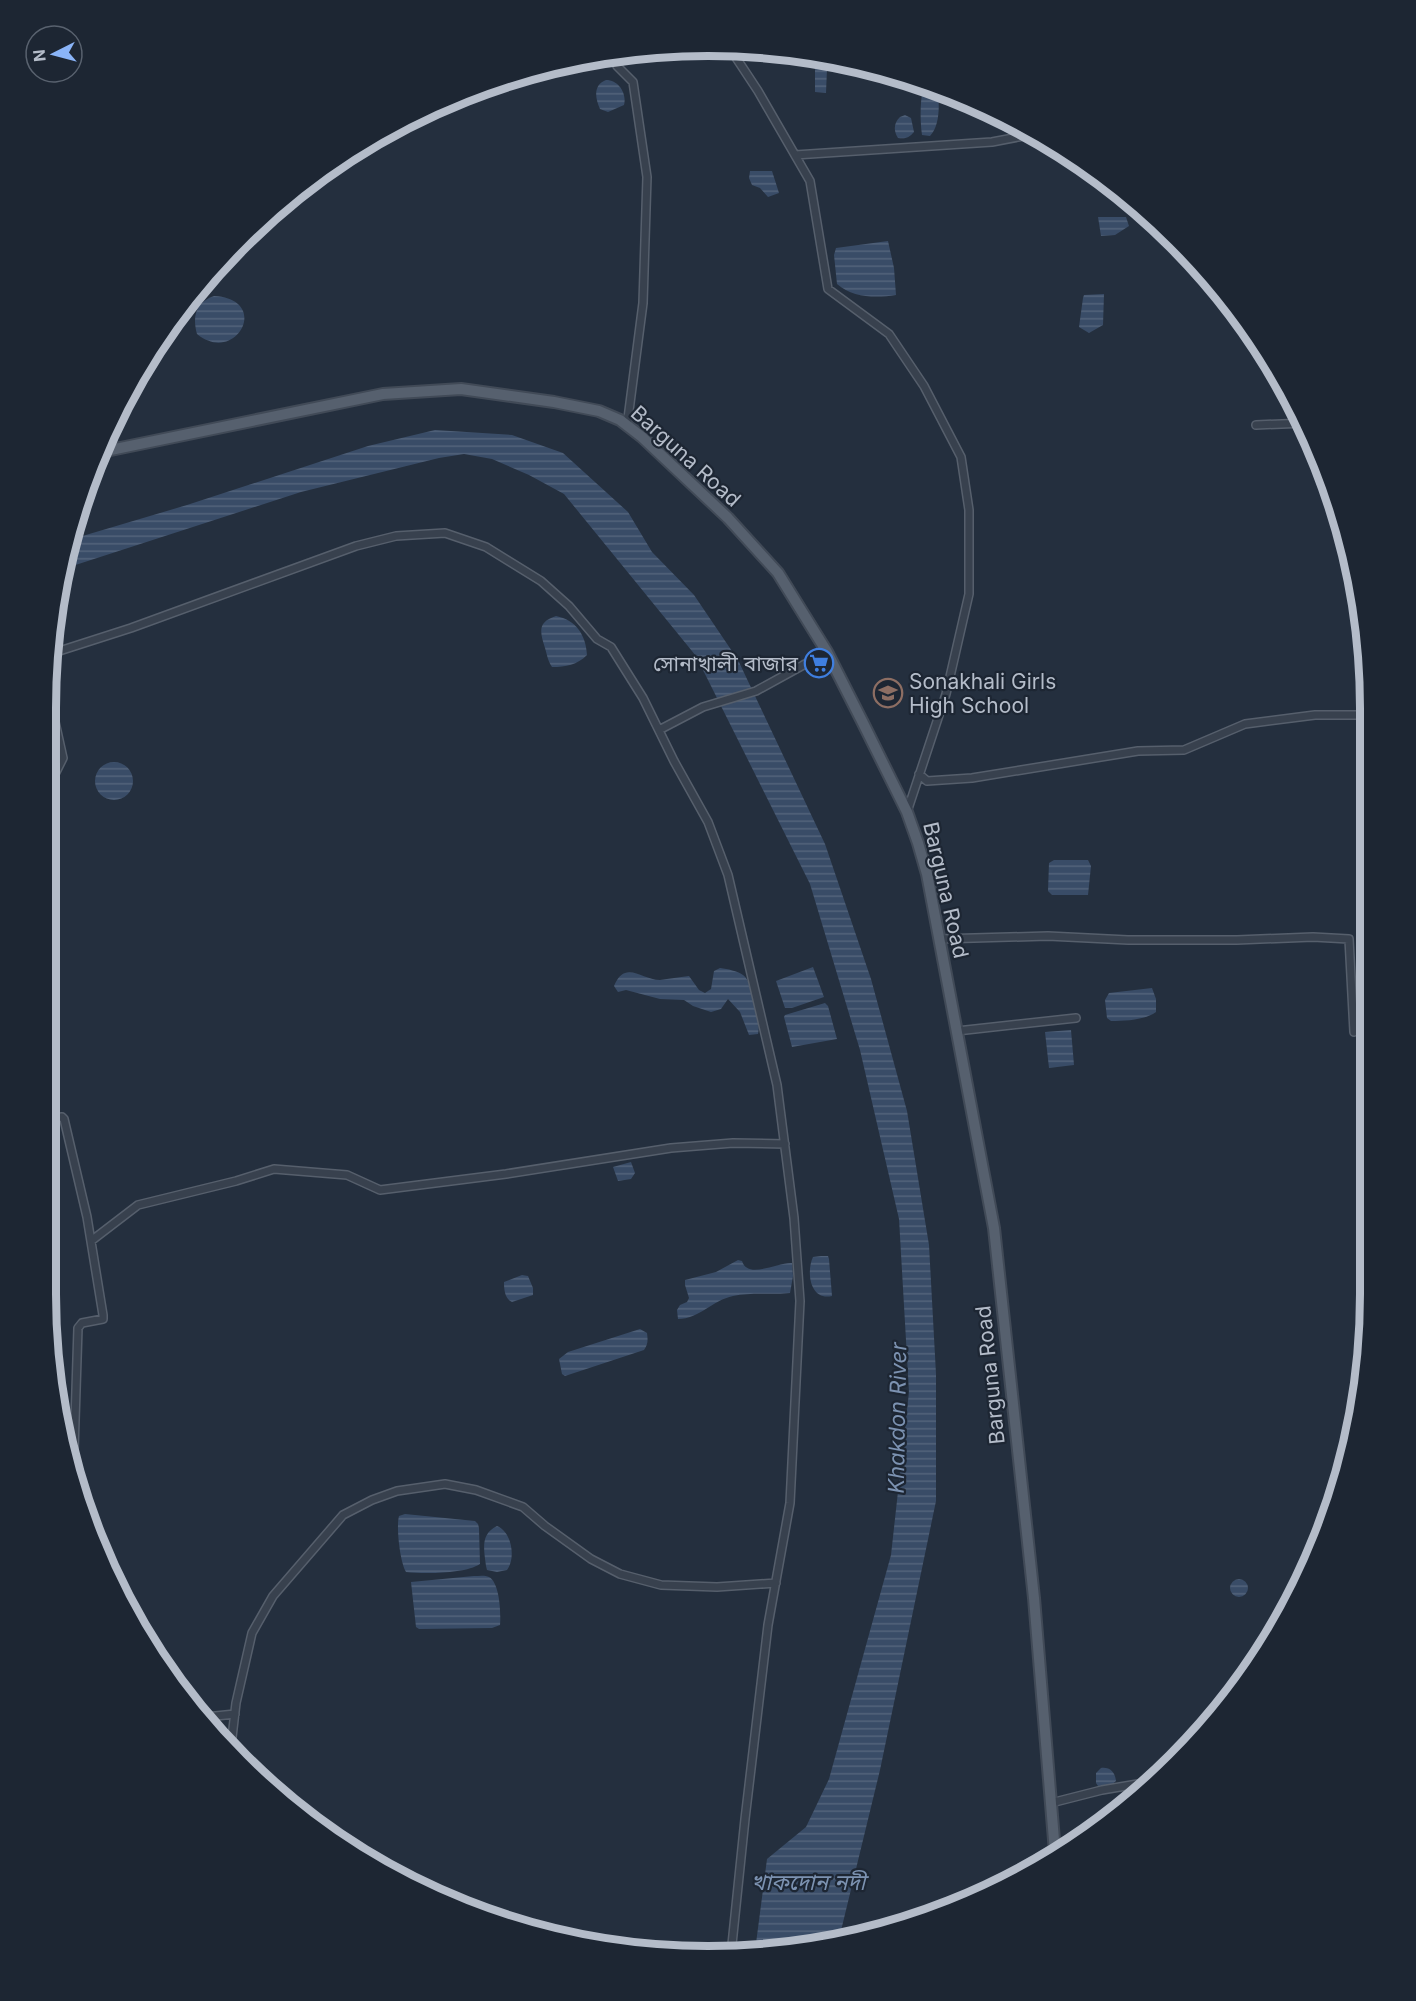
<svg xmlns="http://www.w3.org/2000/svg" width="1416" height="2001" viewBox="0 0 1416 2001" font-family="Inter,'Noto Sans Bengali',sans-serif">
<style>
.water{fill:url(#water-rules)}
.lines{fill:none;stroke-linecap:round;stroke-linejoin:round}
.minor-casing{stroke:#565f6c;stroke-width:10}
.primary-casing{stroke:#414a57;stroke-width:14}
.minor{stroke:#38414e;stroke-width:7}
.primary{stroke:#56606e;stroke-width:10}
.labels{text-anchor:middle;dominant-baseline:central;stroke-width:4.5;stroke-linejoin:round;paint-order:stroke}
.street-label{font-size:21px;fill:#b4bcc9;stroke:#1d2633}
.poi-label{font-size:21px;fill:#b4bcc9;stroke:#1d2633;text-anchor:end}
.water-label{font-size:22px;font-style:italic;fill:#7c92b1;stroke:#1d2633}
.rim{fill:none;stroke:#b4bcc9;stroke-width:8}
</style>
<defs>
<pattern id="water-rules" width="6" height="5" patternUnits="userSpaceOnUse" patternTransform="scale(1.5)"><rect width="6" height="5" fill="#394c67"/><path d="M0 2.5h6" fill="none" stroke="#53647b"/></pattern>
</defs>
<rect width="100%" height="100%" fill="#242f3e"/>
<!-- water -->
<path class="water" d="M815,69H827L826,93L815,92Z
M606,80C619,80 627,94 624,105L608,112L600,109C595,98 593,85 606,80Z
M927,85L937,89C940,103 940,126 930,136L922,135C920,120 920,103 923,88Z
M905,115L911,118L914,132C909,138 905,139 898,138C893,130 894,123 900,117Z
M750,171H772L779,193L768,197L760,188L752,185L749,178Z
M1098,217H1126L1129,226L1115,235L1101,236Z
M888,241L894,268L896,295C876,298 853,298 837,284L834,255L836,248Z
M1104,294L1103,325L1089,333L1079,327L1083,298L1084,295Z
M214,296C272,299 236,366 197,334C192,316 196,302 214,296Z
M435,430L512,435L563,453L628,512L652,552L694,595L738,660L825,844L871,979L907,1111L929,1245L936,1374V1501L880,1770L838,1943L755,1951L767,1859L806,1827L829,1779L891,1555L909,1392L899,1219L860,1050L810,884L696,656L564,494L529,475L492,459L464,454L439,458L301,492L60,570L69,540L187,505L368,446Z
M556,616C576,620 586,635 587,655C577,665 566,667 552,667C548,661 547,655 545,648C540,632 537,622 556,616Z
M95 781a19 19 0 1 1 38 0a19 19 0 1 1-38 0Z
M1054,860H1088L1091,866L1088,895H1052L1048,891L1049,863Z
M813,967L824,997L792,1008H785L776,981Z
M720,968C728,969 737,971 743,975C754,983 761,1021 758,1034L749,1035L740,1012L728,999L721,1009L711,1012L693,1006L684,1000L660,999L626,990L618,992L614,986C625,959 642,980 660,980C669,979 679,977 689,976L699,990L705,993L711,989L714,971Z
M1152,988L1156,999V1012C1145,1020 1125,1021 1111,1021L1107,1018L1105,1000L1109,993Z
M825,1003L828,1006L837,1039L792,1047L784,1017L785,1015Z
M1071,1030L1074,1065L1049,1068L1045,1032Z
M631,1162L635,1173L631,1179L618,1181L613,1167Z
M821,1256H828L829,1259L832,1296C810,1301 806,1272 813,1257Z
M738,1260L742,1261C748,1280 777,1262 792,1263L793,1276L790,1293C771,1295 751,1292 733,1296C713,1300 699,1319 678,1319L677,1310L680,1305L687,1302L689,1298L685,1285V1280L716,1272Z
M522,1275L528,1276L533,1288V1295L512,1302C505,1299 504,1290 504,1282Z
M640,1329L647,1333C648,1341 648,1344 644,1350L565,1376L562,1374L559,1359L568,1352Z
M405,1514L475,1521L478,1524L479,1528L480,1564C465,1574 424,1574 406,1572C400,1562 396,1527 399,1516Z
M497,1526C512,1532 516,1558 507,1570L497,1572L487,1570L486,1566C484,1550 480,1534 497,1526Z
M474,1576C479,1576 485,1575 489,1577C500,1583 501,1614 500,1625L492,1628L419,1629L416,1627L411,1582Z
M1230 1588a9 9 0 1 1 18 0a9 9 0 1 1-18 0Z
M1101,1768C1110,1767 1115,1772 1116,1781L1110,1786L1100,1789L1096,1783V1773Z"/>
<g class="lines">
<!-- minor casing -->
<g class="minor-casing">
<path id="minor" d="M729,47L758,91L810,181L828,289L889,334L924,386L961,457L969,510V594L946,694L907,812
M618,52L617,66L633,82L647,177L643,303L627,426
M605,55L617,63
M795,155L992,142L1034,134
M1256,425L1306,423
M50,654L131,628L356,546L396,536L445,533L486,547L541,581L569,606L597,639L611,647L643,698L674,761L708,822L728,875L777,1085L794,1218L800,1301L790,1503L768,1625L745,1819L731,1954
M659,730L703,707L756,691L827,652
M919,774L927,781L972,778L1138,751L1184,750L1245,724L1315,715H1366
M45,777L55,774L63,758L47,686
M939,939L1048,936L1128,940H1237L1313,937L1349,939L1354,1032L1368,1026
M957,1031L1076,1018
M45,1119L62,1117L64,1119L87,1217L103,1315V1319L82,1323L78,1328L73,1482
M91,1241L138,1205L236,1181L274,1169L347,1175L380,1190L506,1174L671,1148L733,1143L785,1144
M206,1717L235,1714
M231,1746L236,1703L252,1633L273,1596L343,1515L372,1500L397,1491L445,1484L476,1490L523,1507L545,1526L591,1559L620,1574L661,1585L717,1587L776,1583
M1051,1803L1102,1790L1155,1781"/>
</g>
<!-- primary casing -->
<g class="primary-casing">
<path id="primary" d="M96,453L383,394L461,389L554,402L599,411L620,420L642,437L728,518L778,573L827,652L863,723L907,812L918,843L927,874L994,1228L1034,1598L1055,1852"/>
</g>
<!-- minor -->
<use href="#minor" class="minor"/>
<!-- primary -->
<use href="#primary" class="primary"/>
</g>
<!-- icons -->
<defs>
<g id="supermarket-ring" transform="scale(1.5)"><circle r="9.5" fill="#1d2633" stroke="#3f7fe0" stroke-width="1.5"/><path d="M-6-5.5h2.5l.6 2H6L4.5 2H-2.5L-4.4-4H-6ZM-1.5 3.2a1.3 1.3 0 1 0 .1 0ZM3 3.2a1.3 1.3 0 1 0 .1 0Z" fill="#3f7fe0"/></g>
<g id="university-ring" transform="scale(1.5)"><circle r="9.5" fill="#1d2633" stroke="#8d6e63" stroke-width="1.5"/><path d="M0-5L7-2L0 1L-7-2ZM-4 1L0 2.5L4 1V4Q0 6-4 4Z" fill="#8d6e63"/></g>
</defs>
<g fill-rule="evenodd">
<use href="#supermarket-ring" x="819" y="663"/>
<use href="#university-ring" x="888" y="693"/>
</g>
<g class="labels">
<!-- street labels -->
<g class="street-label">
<text transform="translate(686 456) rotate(42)">Barguna Road</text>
<text transform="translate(946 890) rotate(77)">Barguna Road</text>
<text transform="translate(990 1375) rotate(-96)">Barguna Road</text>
</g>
<!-- poi labels -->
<g class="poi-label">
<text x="798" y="663">সোনাখালী বাজার</text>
<text x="909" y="681" text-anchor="start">Sonakhali Girls<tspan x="909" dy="24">High School</tspan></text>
</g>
<!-- water labels -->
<g class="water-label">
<text transform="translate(897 1418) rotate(-89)">Khakdon River</text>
<text x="808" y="1882">খাকদোন নদী</text>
</g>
</g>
<!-- crop -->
<path d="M0 0H1416V2001H0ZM708 56H708A652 652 0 0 1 1360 708V1294A652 652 0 0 1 708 1946H708A652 652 0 0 1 56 1294V708A652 652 0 0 1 708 56Z" fill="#1d2633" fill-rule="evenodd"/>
<path class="rim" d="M708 56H708A652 652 0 0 1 1360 708V1294A652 652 0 0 1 708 1946H708A652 652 0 0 1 56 1294V708A652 652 0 0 1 708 56Z"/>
<!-- north arrow -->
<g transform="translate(54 54) rotate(264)"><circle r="28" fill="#1d2633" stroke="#59626f" stroke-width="1.5"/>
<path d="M0-4.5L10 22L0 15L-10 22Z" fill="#8ab4f8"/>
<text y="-9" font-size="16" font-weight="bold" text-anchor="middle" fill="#b4bcc9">N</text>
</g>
</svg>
